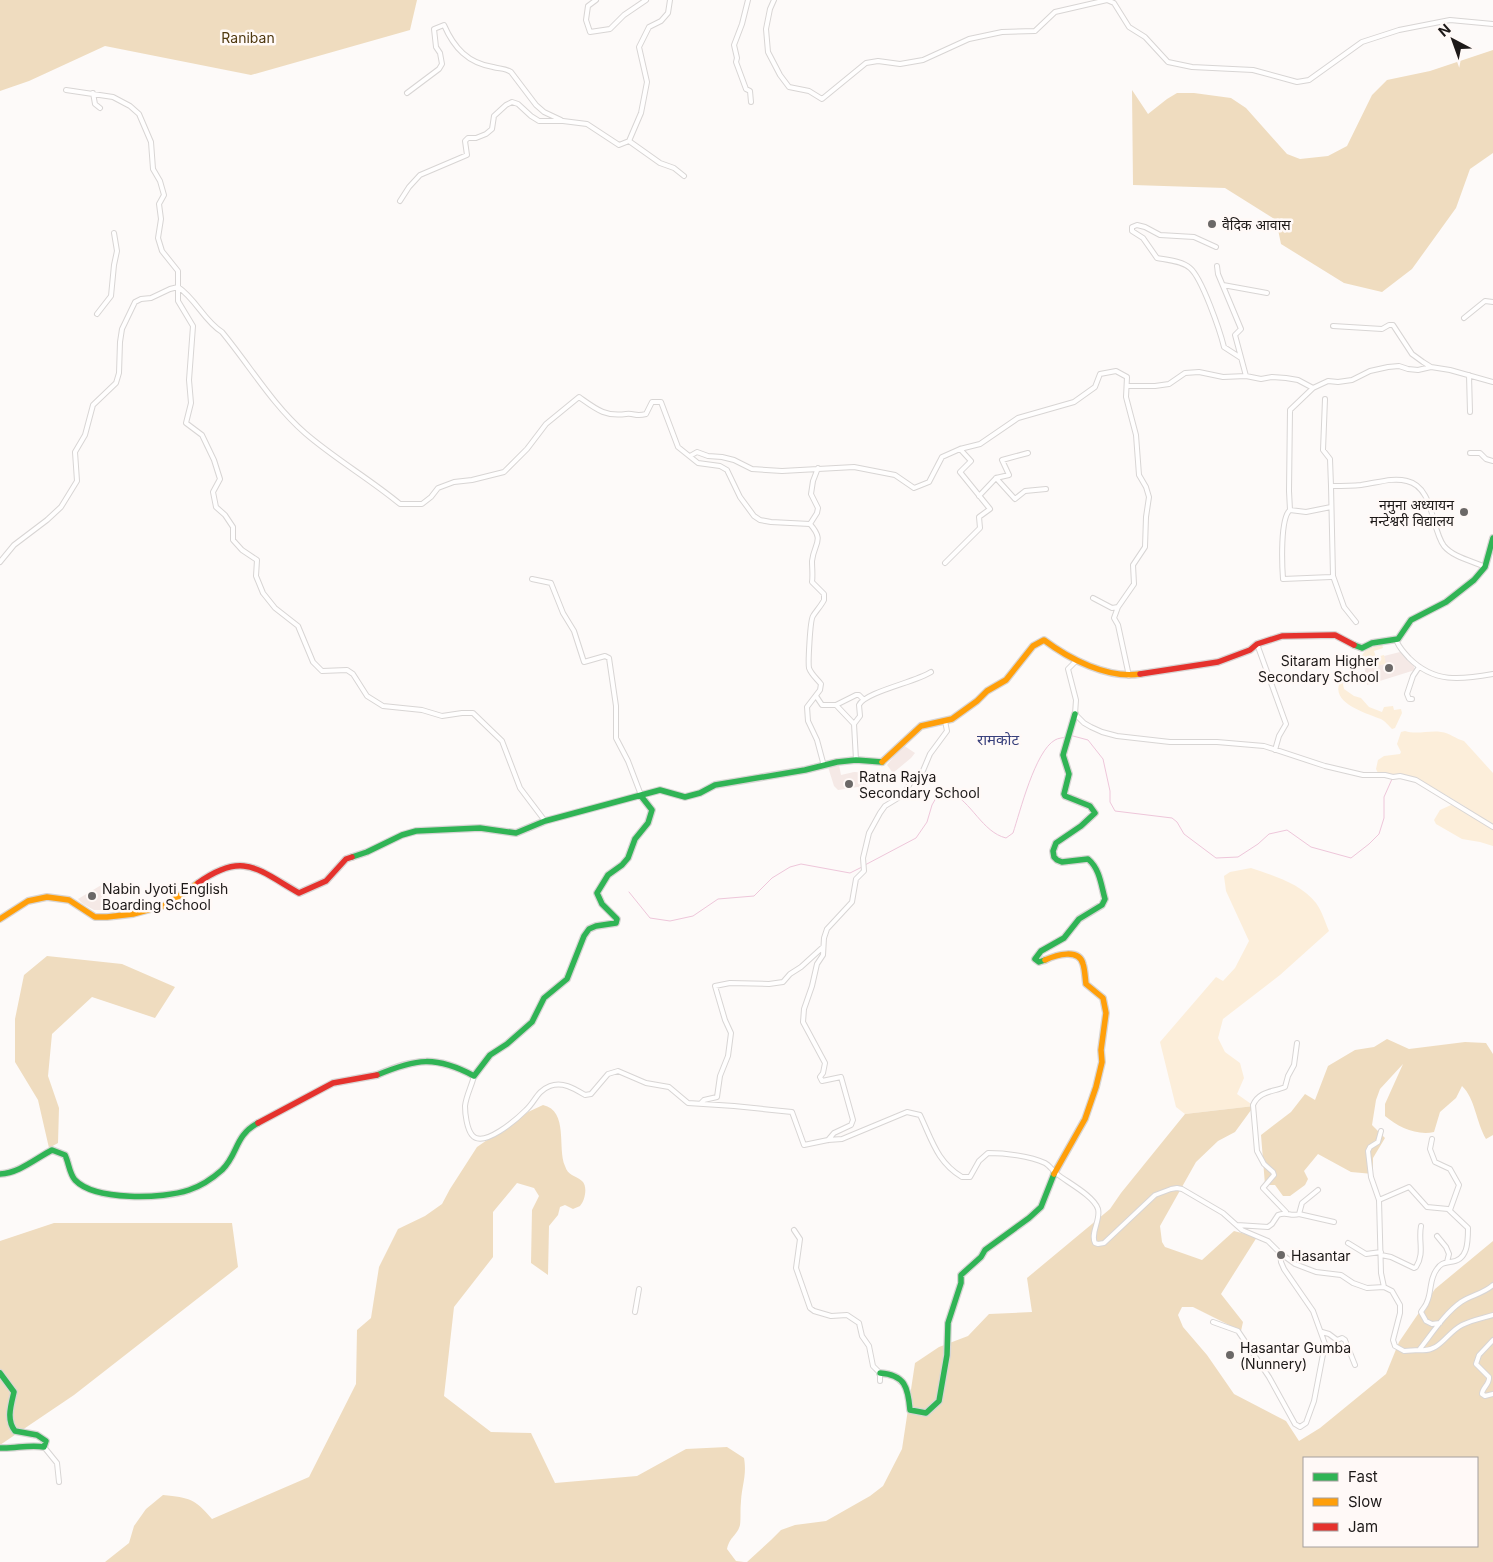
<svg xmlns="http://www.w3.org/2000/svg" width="1493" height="1562" viewBox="0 0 1493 1562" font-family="Inter,'Noto Sans Devanagari',sans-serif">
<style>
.built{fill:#f5e9e6}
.green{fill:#fceeda}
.forest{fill:#efdcbf;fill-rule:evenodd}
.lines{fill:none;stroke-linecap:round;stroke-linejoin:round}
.stream{stroke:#eec6da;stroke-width:1}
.street-casing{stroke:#d8d5d4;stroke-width:6}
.fast-casing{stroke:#d8d5d4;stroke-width:8}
.slow-casing{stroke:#d8d5d4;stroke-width:8}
.jam-casing{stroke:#d8d5d4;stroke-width:8}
.street{stroke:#fffefe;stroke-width:4}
.fast{stroke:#30b455;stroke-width:5.5}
.slow{stroke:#ff9f0a;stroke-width:5.5}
.jam{stroke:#e5322d;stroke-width:5.5}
.poi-dot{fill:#6b6867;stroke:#fff9f7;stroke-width:2}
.labels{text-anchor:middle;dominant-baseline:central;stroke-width:5;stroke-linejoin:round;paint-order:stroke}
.park-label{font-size:14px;fill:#503a11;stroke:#fff9f7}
.poi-label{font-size:14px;fill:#1d1918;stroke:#fff9f7;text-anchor:start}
.neighbourhood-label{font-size:15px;fill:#38407c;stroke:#fff9f7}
</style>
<rect width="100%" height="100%" fill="#fdfaf9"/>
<!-- built -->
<path class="built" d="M1400,652L1413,664L1415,670L1367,685L1364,664L1374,663L1375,666L1385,664L1384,656Z
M903,745L915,753L911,758L893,773L887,765Z
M839,765L841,775L854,772L873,773L872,779L864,782L874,794L868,799L858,787L838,790L834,786L828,767Z
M103,884L105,889L102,893V910H94L83,904L78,899Z"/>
<!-- green -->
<path class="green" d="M1382,644L1383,648L1374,651L1376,657L1384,655L1386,664L1375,666L1374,663C1360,664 1349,672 1343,684L1344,689L1354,696L1361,698L1369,707L1382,712L1384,707L1393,706L1394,710L1401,709L1402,713L1395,728L1392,729C1389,726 1385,721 1381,719C1369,714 1333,704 1339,685C1341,678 1349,672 1354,667C1367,654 1359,648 1382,644Z
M1405,731C1416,735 1430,730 1441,732C1450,733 1456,739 1464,741L1493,773V846L1480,842L1462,839L1436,824L1434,820L1440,810L1451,805L1464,811L1466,807C1434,788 1417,775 1378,773L1376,769L1378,760L1384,756L1400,754L1401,752L1397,744L1401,732Z
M1251,868C1274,876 1300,883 1316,903C1322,911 1325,922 1329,931L1280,975L1223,1019L1218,1038L1225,1052L1240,1063L1244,1078L1237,1094L1254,1106L1185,1114L1176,1107L1160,1042L1216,977L1223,981L1235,968L1249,941L1226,891L1224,876L1230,872Z"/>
<!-- forest -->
<path class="forest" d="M0,0H417L410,30L251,75L105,46L29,81L0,91Z
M1493,50V153L1470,169L1456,208L1412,269L1382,292L1344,283L1281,244L1276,220L1225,188L1133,185L1132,90L1148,114L1167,99L1177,93H1194L1231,98L1246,108L1287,154L1300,159L1328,156L1347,146L1372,95L1387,80L1430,71Z
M47,956L122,964L175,987L155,1018L92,997L52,1034L48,1076L59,1108L58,1143L49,1148L38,1100L15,1062V1019L24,975Z
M1387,1039L1409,1049L1465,1042L1486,1043L1493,1054V1135L1486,1139C1476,1122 1475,1098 1462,1086L1456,1098L1440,1112L1434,1132C1417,1136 1398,1127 1385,1116V1104L1403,1064L1380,1089L1376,1100L1372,1125L1385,1138L1373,1158V1174L1351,1172L1318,1154L1304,1171L1308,1179L1305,1185L1290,1196H1283L1275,1185H1265L1261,1135L1291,1112L1305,1094L1315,1100L1328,1066L1355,1050L1374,1047Z
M543,1105C569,1111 557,1148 565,1166C568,1176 575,1175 582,1181C588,1186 585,1201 580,1206C578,1207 575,1208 573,1209L565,1205L560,1207L558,1215L549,1226L548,1275L531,1263L532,1210L539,1196L534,1188L517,1183L493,1212V1257L454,1307L444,1396L491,1432L531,1433L555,1483L637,1476L686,1449L727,1447L744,1458C747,1475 742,1485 741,1501C740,1509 741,1518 740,1525C737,1536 730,1536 727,1549L736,1561L744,1562H105L129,1543L134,1526L146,1509L163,1495C190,1498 194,1498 212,1519L309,1477L356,1384L357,1330L371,1318L379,1267L398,1229L425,1216L442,1204L450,1189L477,1147L528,1112Z
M1254,1106L1235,1132L1218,1141L1196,1162L1160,1226L1162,1242L1165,1247L1202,1260L1234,1231L1257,1237L1221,1294L1243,1322L1241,1331L1193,1307H1182L1178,1315L1183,1327L1207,1355L1234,1394L1286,1421L1299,1441L1320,1428L1386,1374L1399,1342L1435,1289L1493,1241V1562H747L771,1540L781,1530L795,1525L826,1521L870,1496L883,1486L902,1449L915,1363L939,1347L968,1336L989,1314L1032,1312L1027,1278L1110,1209L1121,1193L1185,1114ZM1304,1458H1477V1546H1304Z
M54,1223H232L238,1267L74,1395L0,1445V1241Z"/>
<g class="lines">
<!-- stream -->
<path class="stream" d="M1073,736L1088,740L1103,759L1110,791V802L1115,811L1172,818L1177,822L1184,834L1216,858L1238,857L1258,844L1269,834L1287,830L1311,847L1351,858L1369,844L1379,834L1384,818V797L1392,779
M865,865L916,838L927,822L932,805L936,798L949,791C972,802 982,832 1006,838L1013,833C1020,812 1035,751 1055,740C1058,738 1063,738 1066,737
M629,892L650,918L670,921L693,916L718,899L754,896L772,878L790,867L801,864L850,873L862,867"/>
<!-- street casing -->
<g class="street-casing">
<path id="street" d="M596,0L588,6L586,20L590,32L610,29L624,15L646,0
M748,0L742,24L734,45L737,58L736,62L746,89L750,91L751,102
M774,0L770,9L766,29L768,52L780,75L789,87L809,91L822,99L866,63L878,61L900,64L923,60L969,39L1002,32L1035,31L1055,12L1107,0L1114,3L1129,27L1145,37L1168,62L1192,67L1253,70L1297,82L1309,80L1362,42L1399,30L1450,20L1493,24
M66,90L113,97L130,106L139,114L151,142L153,169L160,181L164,195L159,204L161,219L158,238L162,251L178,271V301L193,326L189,380L191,403L186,423L202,435L214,460L220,479L213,492L216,507L225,515L233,527V540L242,550L257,560L256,576L263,593L275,608L298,626L313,662L322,671L347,670L353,674L367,696L383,706L422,710L442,716L462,713H473L502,741L520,788L545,821
M93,93L95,104L100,108
M407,93L439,69L442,64L440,53L436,47L434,29L444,25C454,48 468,63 493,67C500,69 505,68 511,72L536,105L544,112L561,120
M629,141L660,163L674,168L684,176
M400,201L409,187L420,175L467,155L465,141L468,138H476L486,134L492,129L494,116L506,105L512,102L518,104L531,116L539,121H563L587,124L619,145L629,141L641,113L647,82L639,47L649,27L661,21L668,13L670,0
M1216,247L1194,237L1160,235L1145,227L1137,225L1132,227V231L1143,238L1157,258C1168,260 1182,261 1190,268C1202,278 1220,331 1224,347L1241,358
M1217,266L1218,274L1241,329L1235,335L1246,376
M1223,285L1267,293
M178,287C196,299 204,321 222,332C250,366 272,404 305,433C335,459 370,479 400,504H422L431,497L438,488L454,482L472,480L504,472L527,449L546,424L579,397C596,409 605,417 626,414C635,413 635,417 646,414L652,402H661L678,447L698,463L720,466L727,470L740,497L754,516L760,520L771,522L810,524C825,541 814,543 812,561C812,568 813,575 812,582L824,594V600C821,606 816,611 813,616C810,620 808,663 809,668C811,674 817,679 821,684L820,690L807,707L808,721L817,740L824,766
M97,314L111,296L114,265L117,251L114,233
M1464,318L1485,301L1493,302
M1333,326L1382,329L1389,325H1393L1412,354L1423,362L1431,367L1450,370L1493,382
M1469,375L1470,412
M1127,386H1155L1169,384L1185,373L1199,372L1223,377L1246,376L1261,379L1272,377L1286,378L1298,380L1313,388L1328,381L1338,382L1352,380L1370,371L1388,367L1399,366L1408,369L1418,370L1431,367
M1313,388L1290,410L1289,491L1290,510L1306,512L1331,507
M1325,399L1323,450L1330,459L1331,486
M1470,453H1480L1486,459L1493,461
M690,456L697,452L708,456L722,457L734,460L752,469L782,471L854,467L895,475L914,488L929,482L942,457L960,449L980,444L1018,418L1074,402L1095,387L1100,374L1116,371L1127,377L1126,397L1136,435L1139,475L1146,487L1149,497L1146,517L1145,547L1133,565L1134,584L1118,607L1114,618L1118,625L1129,676
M996,478L1009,475L1002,460L1028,453
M979,496L996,478L1015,499L1025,491L1046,489
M1290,510C1280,518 1282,565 1283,579L1331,577L1333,576L1331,486C1341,486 1351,486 1361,485C1377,483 1392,477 1407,481C1434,487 1431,529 1444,546C1453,557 1472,561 1485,567
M810,524L817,513L818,508L811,494L813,481L818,468
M0,562L14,545L47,520L61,507L77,481L75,452L85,435L93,405L116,383L119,373L120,342L122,329L135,302L141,299L151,298L170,289L178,287
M945,563L980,528L979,517L990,509L960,472L971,461L960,449
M1333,576L1344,607L1356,622
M532,579L551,583L563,613L574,631L584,662L605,656L609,658L616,706V738L628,761L641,795
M1093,598L1112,608L1118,607
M1396,639C1398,647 1403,651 1409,658C1434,683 1460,680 1493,674
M1257,644L1286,724L1279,736L1275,750
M1076,661L1068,669L1076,700L1075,714L1084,723L1091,727L1102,732L1117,736L1170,742H1217L1264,746L1325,766L1363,775H1385L1393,777L1400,776L1416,780L1493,827
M816,696L822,705H836L854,724L856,760
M1412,699H1409L1407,694L1413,676L1419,667
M836,705L856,695H859L863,699
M854,724L860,716L859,705C865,692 916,682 931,672
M474,1076C472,1085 466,1096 465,1106C465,1114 467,1129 472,1135C483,1149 517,1119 526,1110C535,1102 537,1091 550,1086C563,1081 575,1089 585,1095L591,1094L608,1074L618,1071L646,1083L669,1087L688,1103L734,1106L792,1112L804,1145L828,1140L842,1139L907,1112L920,1115C932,1140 937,1162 962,1177H970L979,1161L988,1153C1005,1153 1030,1156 1045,1163C1049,1165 1053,1171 1057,1174C1067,1182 1094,1196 1098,1209C1101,1220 1090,1233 1095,1243L1098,1244L1104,1243L1155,1195L1171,1189L1177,1188L1182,1189L1223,1213L1242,1230L1268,1241L1280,1253L1295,1264L1316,1272L1341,1275L1353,1283L1367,1288L1384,1287L1392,1291L1400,1305V1313L1393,1340L1395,1346L1404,1351L1419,1350C1431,1335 1445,1313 1461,1302C1471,1295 1483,1294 1493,1285
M701,1103L704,1100L717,1097L720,1076L728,1056L731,1033L725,1020L715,986L730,983L769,984L783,982L790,974L801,967L823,947
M1432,1139L1430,1149L1435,1162L1450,1169L1459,1185L1450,1210
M828,1140L834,1133L851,1125L853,1120L841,1077L822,1081L820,1077L823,1073L825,1063L803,1022L804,1009L812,986L817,964L823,955L824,938L827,929L852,902L856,879L864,871L863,858L869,833L880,813L885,806L903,795L911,782L922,773L930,754L947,731L945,721
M1379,1200L1371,1177L1368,1151L1370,1147L1378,1142L1381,1131
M1286,1212L1263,1188L1274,1175L1273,1172L1264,1164L1257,1151L1253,1105C1259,1091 1273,1092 1285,1087L1288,1076L1294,1065L1297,1043
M1299,1214L1302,1203L1318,1190
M1237,1225L1268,1227L1272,1224L1278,1215C1286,1211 1291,1217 1299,1214L1334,1222
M794,1230L800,1239L796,1268L810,1308L814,1311L831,1316L847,1315L859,1323L862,1336L869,1346L873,1366L880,1373V1381
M1437,1236L1446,1247L1449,1254L1447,1262
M1348,1243L1366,1254L1381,1252
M1381,1255L1391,1257L1414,1268L1416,1267C1425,1253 1418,1241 1421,1226
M1384,1287L1381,1273L1379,1200L1409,1187L1427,1207L1448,1209L1468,1228C1468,1242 1468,1261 1450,1262C1444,1263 1441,1263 1437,1269C1429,1279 1432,1291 1427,1302C1426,1306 1423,1308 1421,1312L1426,1321L1432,1324L1440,1323
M635,1312L639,1289
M1213,1322L1238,1331L1269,1377L1295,1424L1300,1427L1306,1423L1314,1401L1325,1344L1313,1311L1284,1269L1281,1262L1280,1253
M1322,1332L1329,1334L1337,1340L1342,1338L1345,1340L1355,1365
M1493,1340L1479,1355L1476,1364L1489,1377C1490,1384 1482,1388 1482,1394L1485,1396L1493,1394
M1419,1350C1440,1353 1446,1333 1462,1325C1472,1320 1483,1318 1493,1315
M44,1447L57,1463L59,1482"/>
</g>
<!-- fast casing -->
<g class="fast-casing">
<path id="fast" d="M1354,645L1362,648L1372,643L1398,639L1411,620L1446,602L1474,580L1485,567L1493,538
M352,857L367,852L402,835L416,831L480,828L516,833L545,821L660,790L685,797L700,793L715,785L805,770L837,762L856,760L882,762
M1045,960L1039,962L1035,959L1041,951L1064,938L1079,919L1102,905L1105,899C1101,885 1100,869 1088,859L1062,862L1057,860L1054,857L1053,851L1056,843L1081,826L1095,813L1090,806L1065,796L1064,794L1069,774L1063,755L1075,714
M377,1075C416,1059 435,1055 474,1076L490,1055L507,1044L532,1022L544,998L567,979L584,936L589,929L596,926L616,923L617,919L602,904L597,893L608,875L622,865L628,858L635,839L648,823L652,810L641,796
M0,1174C19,1173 35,1159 52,1150L65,1155C69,1163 69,1173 75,1180C95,1201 163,1199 189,1190C201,1186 213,1178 222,1170C239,1153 234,1136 258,1123
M0,1373L14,1392C11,1405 6,1420 15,1431L37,1435L46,1441L44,1447C29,1444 15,1449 0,1448
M880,1373C905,1375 908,1387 910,1410L926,1413L939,1401L947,1355L948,1323L961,1283V1275L981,1257L985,1250L1029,1218L1041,1207L1054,1174"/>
</g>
<!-- slow casing -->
<g class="slow-casing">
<path id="slow" d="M882,762L921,726L952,719L977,701L987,691L1006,680L1033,646L1044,640C1069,659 1108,679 1140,674
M0,919L28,901L47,897L69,900L95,917H107L133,914L166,905L198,883
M1045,960C1056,955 1079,948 1083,964C1085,970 1085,978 1086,984L1103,998L1106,1013L1101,1050L1102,1062L1096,1087L1085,1119L1054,1174"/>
</g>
<!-- jam casing -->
<g class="jam-casing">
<path id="jam" d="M1140,674L1218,662L1250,650L1257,644L1282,636L1335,635L1354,645
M198,883C243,851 257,869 299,893L326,881L346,859L352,857
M258,1123L333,1083L377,1075"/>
</g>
<!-- street -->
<use href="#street" class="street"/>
<!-- fast -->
<use href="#fast" class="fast"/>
<!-- slow -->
<use href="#slow" class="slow"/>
<!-- jam -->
<use href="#jam" class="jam"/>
</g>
<!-- markers -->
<g class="poi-dot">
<circle cx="1212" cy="224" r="5"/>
<circle cx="1464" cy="512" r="5"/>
<circle cx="1389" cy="668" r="5"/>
<circle cx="849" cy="784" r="5"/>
<circle cx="92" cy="896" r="5"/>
<circle cx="1281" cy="1255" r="5"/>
<circle cx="1230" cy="1355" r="5"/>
</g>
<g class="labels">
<!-- park labels -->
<g class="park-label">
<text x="248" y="37">Raniban</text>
</g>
<!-- poi labels -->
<g class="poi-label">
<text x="1222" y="224">वैदिक आवास</text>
<text x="1454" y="504" text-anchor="end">नमुना अध्यायन<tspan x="1454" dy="16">मन्टेश्वरी विद्यालय</tspan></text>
<text x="1379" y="660" text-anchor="end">Sitaram Higher<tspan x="1379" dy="16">Secondary School</tspan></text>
<text x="859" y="776">Ratna Rajya<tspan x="859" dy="16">Secondary School</tspan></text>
<text x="102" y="888">Nabin Jyoti English<tspan x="102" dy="16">Boarding School</tspan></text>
<text x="1291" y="1255">Hasantar</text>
<text x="1240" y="1347">Hasantar Gumba<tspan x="1240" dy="16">(Nunnery)</tspan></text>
</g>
<!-- neighbourhood labels -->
<g class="neighbourhood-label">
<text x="998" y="739">रामकोट</text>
</g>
</g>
<!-- legend -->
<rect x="1303" y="1457" width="175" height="90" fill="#fff9f7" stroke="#a59f9e"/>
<rect x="1313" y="1473" width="25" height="8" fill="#30b455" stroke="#a59f9e"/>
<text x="1348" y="1482" font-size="15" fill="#1d1918">Fast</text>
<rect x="1313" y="1498" width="25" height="8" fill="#ff9f0a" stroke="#a59f9e"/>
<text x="1348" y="1507" font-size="15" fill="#1d1918">Slow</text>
<rect x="1313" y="1523" width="25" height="8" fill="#e5322d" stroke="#a59f9e"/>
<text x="1348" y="1532" font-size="15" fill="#1d1918">Jam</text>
<!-- north arrow -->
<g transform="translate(1453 40) rotate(319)" stroke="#fff9f7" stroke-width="4" paint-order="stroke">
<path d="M0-4L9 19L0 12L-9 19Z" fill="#1d1918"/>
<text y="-8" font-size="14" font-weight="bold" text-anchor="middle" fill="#1d1918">N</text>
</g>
</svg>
